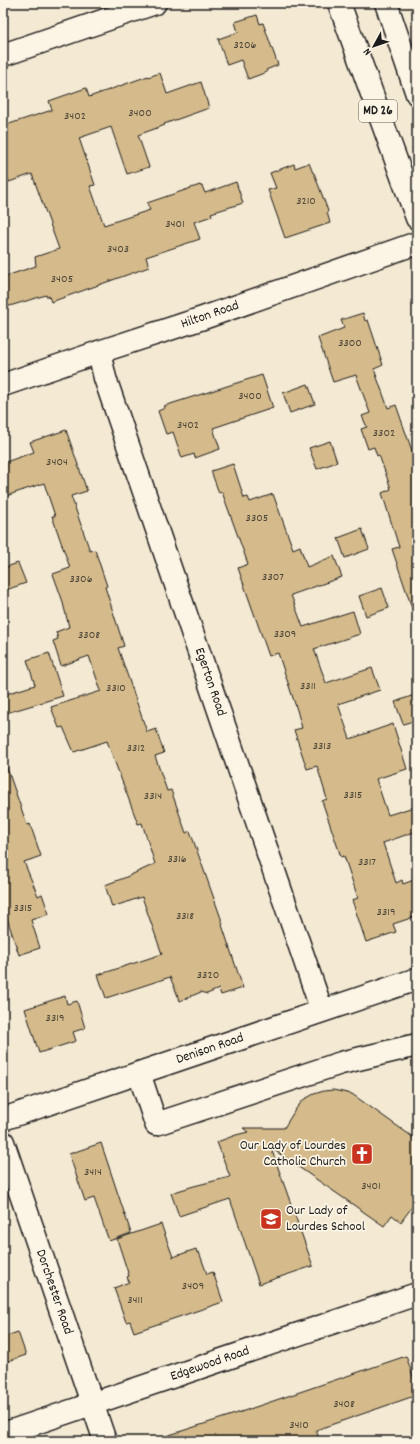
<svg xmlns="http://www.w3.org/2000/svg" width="420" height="1444" viewBox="0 0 420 1444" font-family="Dekko,sans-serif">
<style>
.building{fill:#d5bb8b;stroke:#1c1c1c}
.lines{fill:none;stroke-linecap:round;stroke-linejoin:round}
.minor-casing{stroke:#1c1c1c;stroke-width:25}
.major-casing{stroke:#1c1c1c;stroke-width:25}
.minor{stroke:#fcf5e5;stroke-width:22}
.major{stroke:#fcf5e5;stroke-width:22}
.labels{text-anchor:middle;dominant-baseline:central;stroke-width:3.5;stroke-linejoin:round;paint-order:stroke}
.number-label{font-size:12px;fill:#4a4438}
.shield{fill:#fcf5e5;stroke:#5f5d58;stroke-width:1}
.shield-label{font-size:13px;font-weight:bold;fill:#1c1c1c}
.street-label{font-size:14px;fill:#1c1c1c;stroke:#fcf5e5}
.poi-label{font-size:14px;fill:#1c1c1c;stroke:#fcf5e5;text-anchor:end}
</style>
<rect width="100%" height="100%" fill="#f4e9d3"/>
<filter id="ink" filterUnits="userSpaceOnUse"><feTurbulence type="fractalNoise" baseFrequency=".025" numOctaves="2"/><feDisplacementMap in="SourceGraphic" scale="8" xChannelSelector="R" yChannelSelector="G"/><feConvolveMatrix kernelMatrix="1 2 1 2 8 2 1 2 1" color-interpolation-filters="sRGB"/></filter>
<g filter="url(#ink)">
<!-- building -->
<path class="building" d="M257,15L260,24L263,23L278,65L266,70L267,72L248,79L241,60L227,65L218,39L238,32L235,22Z
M160,73L167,94L201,82L209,108L164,124L165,125L138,135L149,167L127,174L111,127L79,138L95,185L90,186L104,225L150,210L147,203L200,185V186H202L205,193L236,182L243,203L211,213L212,216L194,222L200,239L146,257L149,267L51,302L49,296H46V295L3,308V277L36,266L35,257L59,249L32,174L9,182L6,173L3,172V126L52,110L49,101L86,88L89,97L148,76V77Z
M309,163L313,173H314L328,211L327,212L330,223L285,238L268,190L276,188L270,173L294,164L295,168Z
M363,313L365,321L368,320L383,365L374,369L388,408L396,405L417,465V614H414L392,549L399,547L382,493L391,489L379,455L377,456L374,447L368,449L361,429L367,427L362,416L370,413L356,375L333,382L318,338L344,328L341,320Z
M262,375L273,408L213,428L220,449L195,458L194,454L182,458L173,432L166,434L158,411L165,408L164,406Z
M308,384L315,404L290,413L283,393Z
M66,430L87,491L71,496L90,551L95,550L107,586L105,587L124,646L118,648L147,732L156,729L164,753L155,756L167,791L171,790L186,833L190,831L223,924L222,925L243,988L221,995L219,989L207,994L201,992L180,1001L170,977L106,998L98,975L162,954L142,897L112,907L105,885L124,878L155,864L142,823L138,824L107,741L74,752L63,727L59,728L51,707L101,691L89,656L61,666L53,641L58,639L56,632L69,627L62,599L53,574L70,568L52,516H55L44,483L3,497V463L34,452L30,442Z
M330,441L337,462L317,469L309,448Z
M233,464L244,498L248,497L250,502L273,494L293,549L300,546L307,567L334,556L342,577L291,595L303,627L353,611L360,634L314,649L326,683L372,668L380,690L338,704L350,739L393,724L407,769L376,779L388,815L417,806V831L383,843L396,883L402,880L403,884L414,880L417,891V916L393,924L396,932L366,942L352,900L358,898L344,856L341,857L322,801L327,799L317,766L307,769L294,730L302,728L297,710L278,653L269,656L238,568L248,564L222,492L219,493L211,471Z
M362,529L369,549L345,558L338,538Z
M18,563L26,583L3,591V568Z
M382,588L389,608L366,616L359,596Z
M49,653L63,696L3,714V695L35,685L27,660Z
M417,694V720L403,724L395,702Z
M3,765H6L27,825L30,824L41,856L24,862L38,896L42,894L49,914L31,920L40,948L19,955L3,906Z
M65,996L67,1004L77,1001L85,1028L73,1032L76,1041L39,1053L25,1009Z
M333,1090L352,1094L417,1140V1200L401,1222L392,1215L384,1226L271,1148L313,1266L259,1284L230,1199L179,1216L171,1193L194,1186L230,1177L217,1142L236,1135L248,1132L243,1128H284L295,1110L303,1100L314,1094L324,1091Z
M101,1143L131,1233L109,1241L94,1198L85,1201L69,1154Z
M161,1224L173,1257L196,1249L197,1253L199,1252L207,1274L213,1272L223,1302L134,1332L130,1321L126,1322L114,1288L129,1282L127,1277L129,1276L117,1239Z
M18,1332L26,1355L3,1363V1337Z
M406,1356L417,1388V1395L316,1430L320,1441H164L163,1437L229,1416Z"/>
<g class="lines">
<!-- minor casing -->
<g class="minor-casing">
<path id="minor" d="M3,55L155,3
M99,352L105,378L322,1011
M139,1073L156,1124L341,1063L417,1045
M3,1119L417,979
M3,1142L105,1441
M3,1434L417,1294"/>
</g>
<!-- major casing -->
<g class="major-casing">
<path id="major" d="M339,3L417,218
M386,3L417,94
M3,385L99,352L203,318L417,243"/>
</g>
<!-- minor -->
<use href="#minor" class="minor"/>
<!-- major -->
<use href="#major" class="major"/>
</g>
</g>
<!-- icons -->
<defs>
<g id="church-square" transform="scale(1.15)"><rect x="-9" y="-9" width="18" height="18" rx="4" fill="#c8321e" stroke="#fcf5e5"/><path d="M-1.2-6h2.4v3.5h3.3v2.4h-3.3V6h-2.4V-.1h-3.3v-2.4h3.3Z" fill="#fff"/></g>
<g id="school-square" transform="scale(1.15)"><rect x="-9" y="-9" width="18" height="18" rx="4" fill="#c8321e" stroke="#fcf5e5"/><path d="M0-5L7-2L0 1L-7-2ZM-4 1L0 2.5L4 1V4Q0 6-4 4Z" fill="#fff"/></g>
</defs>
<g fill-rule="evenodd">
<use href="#church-square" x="362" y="1154"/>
<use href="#school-square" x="271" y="1219"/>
</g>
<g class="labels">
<!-- number labels -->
<g class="number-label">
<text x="245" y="45">3206</text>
<text x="140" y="113">3400</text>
<text x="75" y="116">3402</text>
<text x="306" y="201">3210</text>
<text x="175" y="224">3401</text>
<text x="118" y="249">3403</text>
<text x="62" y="279">3405</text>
<text x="350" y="343">3300</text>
<text x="250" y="396">3400</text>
<text x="188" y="425">3402</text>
<text x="384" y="433">3302</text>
<text x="57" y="462">3404</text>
<text x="257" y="518">3305</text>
<text x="273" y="577">3307</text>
<text x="81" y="579">3306</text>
<text x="285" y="634">3309</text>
<text x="89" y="635">3308</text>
<text x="308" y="686">3311</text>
<text x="116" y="688">3310</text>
<text x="322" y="746">3313</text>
<text x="136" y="748">3312</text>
<text x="353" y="795">3315</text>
<text x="153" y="796">3314</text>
<text x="177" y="859">3316</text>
<text x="367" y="862">3317</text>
<text x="23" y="908">3315</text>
<text x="386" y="912">3319</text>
<text x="185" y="916">3318</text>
<text x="208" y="975">3320</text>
<text x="55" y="1018">3319</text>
<text x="93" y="1172">3414</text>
<text x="371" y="1186">3401</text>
<text x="193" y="1286">3409</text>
<text x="135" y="1300">3411</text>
<text x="344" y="1404">3408</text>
<text x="299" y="1425">3410</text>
</g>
<!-- shield labels -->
<rect class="shield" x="359" y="100" width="38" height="22" rx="3"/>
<g class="shield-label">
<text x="378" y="111">MD 26</text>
</g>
<!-- street labels -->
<g class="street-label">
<text transform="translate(210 315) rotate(-19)">Hilton Road</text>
<text transform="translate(210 682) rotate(71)">Egerton Road</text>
<text transform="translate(210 1049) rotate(-19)">Denison Road</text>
<text transform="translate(54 1292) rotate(71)">Dorchester Road</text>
<text transform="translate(210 1364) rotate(-19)">Edgewood Road</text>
</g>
<!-- poi labels -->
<g class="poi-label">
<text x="346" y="1146">Our Lady of Lourdes<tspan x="346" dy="16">Catholic Church</tspan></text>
<text x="286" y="1211" text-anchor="start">Our Lady of<tspan x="286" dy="16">Lourdes School</tspan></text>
</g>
</g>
<!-- margin -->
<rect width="420" height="1444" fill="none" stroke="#fcf5e5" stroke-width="16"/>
<rect x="8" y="8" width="404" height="1428" fill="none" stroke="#1c1c1c" stroke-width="1.5" filter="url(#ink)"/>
<!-- north arrow -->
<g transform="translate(374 46) rotate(230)" stroke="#fcf5e5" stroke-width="3" paint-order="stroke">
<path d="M0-3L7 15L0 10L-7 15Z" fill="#1c1c1c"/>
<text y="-6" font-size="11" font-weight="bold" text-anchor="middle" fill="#1c1c1c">N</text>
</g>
</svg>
